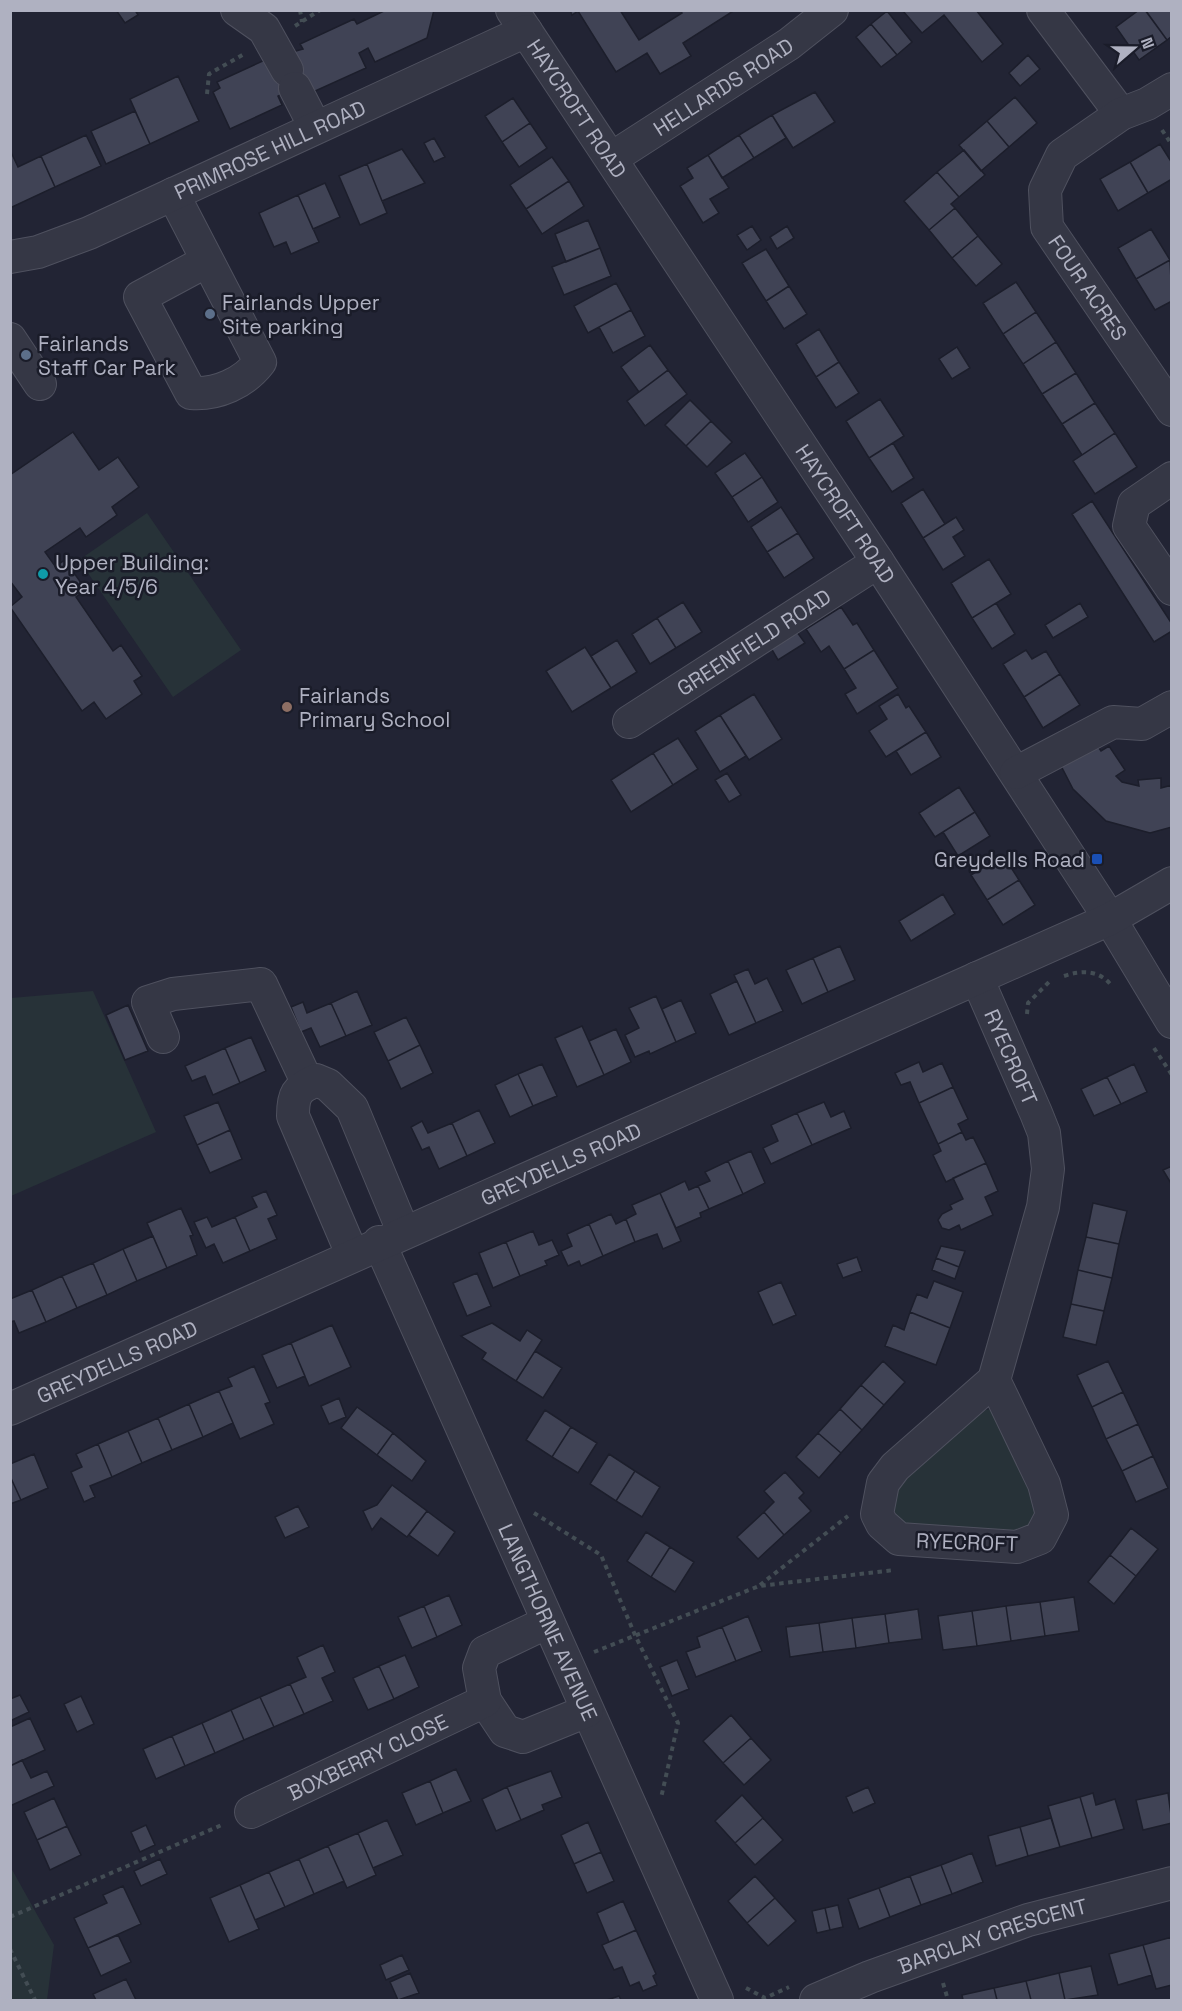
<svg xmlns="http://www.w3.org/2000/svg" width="1182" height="2011" viewBox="0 0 1182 2011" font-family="'Space Grotesk',sans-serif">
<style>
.green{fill:#273238}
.building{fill:#404355;stroke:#1c1e2b;stroke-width:1.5}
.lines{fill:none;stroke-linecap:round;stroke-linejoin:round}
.minor-casing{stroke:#4f515f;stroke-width:34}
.path{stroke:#434d54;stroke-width:4;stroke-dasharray:4.5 4.5;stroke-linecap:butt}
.minor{stroke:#353745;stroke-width:32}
.service-dot{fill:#5c6f8a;stroke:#1a1c29;stroke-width:2}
.culture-dot{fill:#0f9aa8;stroke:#1a1c29;stroke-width:2}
.education-dot{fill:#8d6e63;stroke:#1a1c29;stroke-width:2}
.transit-dot{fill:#1a4fb4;stroke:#1a1c29;stroke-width:2}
.labels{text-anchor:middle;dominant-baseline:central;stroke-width:5;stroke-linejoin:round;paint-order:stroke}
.street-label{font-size:21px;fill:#afb1c1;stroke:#1a1c29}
.poi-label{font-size:21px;fill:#afb1c1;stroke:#1a1c29;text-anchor:start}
</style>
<rect width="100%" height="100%" fill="#222434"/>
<!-- green -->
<path class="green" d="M147,513L241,650L173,697L79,560Z
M93,991L156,1132L11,1196V998Z
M991,1409L1040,1504L1035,1523L1017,1534L909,1529L894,1520L889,1495L894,1485L981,1411Z
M10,1866L54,1945L47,2000H11Z"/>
<!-- building -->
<path class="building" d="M116,10H135L138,15L125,23Z
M386,10H434L427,38L375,62L368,48L359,53L366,68L313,92L308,82L278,96L282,105L230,129L213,92L220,88L217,82L267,59L303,49L300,44L354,19L357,24Z
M570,10H620L639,40L682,13L680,10H735L683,43L691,56L660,74L647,53L616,72L578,11L572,15Z
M976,10L1003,44L982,62L944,15L922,33L903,11Z
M1139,10H1145L1167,40L1139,60L1116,27Z
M1172,10V36L1167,40L1146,11Z
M887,11L912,42L897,55L871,24Z
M871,24L897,55L881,67L856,37Z
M1028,55L1040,69L1020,86L1009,73Z
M178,76L199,121L150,144L130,99Z
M815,92L835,122L793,148L772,115Z
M1015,97L1037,123L1009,147L987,121Z
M513,98L530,123L502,142L485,116Z
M135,111L150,144L106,164L91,131Z
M772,115L786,138L754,158L739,135Z
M987,121L1009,147L981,171L959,145Z
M530,123L547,148L519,167L502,142Z
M86,135L101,166L55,187L41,156Z
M739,135L754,158L722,178L708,155Z
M434,138L445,157L434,162L424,143Z
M1160,144L1172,163V179L1148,193L1130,162Z
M402,149L425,183L382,201L367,164Z
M10,150L18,167L41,156L55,187L10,208Z
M964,150L985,175L959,197L937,172Z
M708,155L729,188L710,199L719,213L703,223L680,186L693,178L687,168Z
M552,157L569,181L526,209L510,185Z
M1130,162L1148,193L1118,211L1100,179Z
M367,164L387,213L360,225L339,176Z
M937,172L959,197L951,204L955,208L929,230L904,201Z
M569,181L584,206L542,234L526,209Z
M325,183L340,217L313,229L298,195Z
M298,195L319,242L291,254L286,242L274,247L259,213Z
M955,208L978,236L952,258L929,230Z
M588,220L600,248L566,262L555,234Z
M752,226L761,240L747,250L737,235Z
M787,226L794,238L777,249L770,237Z
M1151,229L1170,260L1136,279L1118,248Z
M978,236L1002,264L976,286L952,258Z
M600,248L611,276L564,295L552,267Z
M766,249L789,286L766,301L742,263Z
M1170,260L1172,301L1155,310L1136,279Z
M1016,282L1036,312L1003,334L983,303Z
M616,283L631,310L588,333L574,306Z
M789,286L807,314L784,329L766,301Z
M631,310L645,336L613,353L599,327Z
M1036,312L1056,342L1023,364L1003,334Z
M819,329L839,362L816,377L796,344Z
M1056,342L1076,373L1042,394L1023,364Z
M650,345L668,370L639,392L621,367Z
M957,347L970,368L952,379L939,359Z
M839,362L859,393L836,408L816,377Z
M668,370L687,394L645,426L627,401Z
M1076,373L1095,403L1062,424L1042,394Z
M880,399L904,436L869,458L846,421Z
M690,400L711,421L686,446L665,425Z
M1095,403L1115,433L1082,455L1062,424Z
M711,421L732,442L707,467L686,446Z
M73,432L99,470L118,457L139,487L112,507L117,515L86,537L80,528L45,552L55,566L65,560L86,590L76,597L113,651L121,645L142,676L134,681L142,694L106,719L94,702L82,711L10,607L22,597L10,581V475Z
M1115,433L1137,467L1095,494L1073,461Z
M893,443L914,478L892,492L869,458Z
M745,453L762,477L732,497L715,473Z
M762,477L778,502L748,522L732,497Z
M923,489L945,524L923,538L901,503Z
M1092,501L1172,624V631L1154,642L1072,514Z
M781,507L798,533L767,552L751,527Z
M956,517L964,530L953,537L965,556L943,570L923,538Z
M798,533L814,558L784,578L767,552Z
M989,559L1011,594L972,618L951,583Z
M683,602L702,632L676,648L657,618Z
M996,603L1015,634L992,649L972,618Z
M1080,603L1088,617L1053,638L1045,625Z
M841,607L853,625L857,623L874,650L844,669L829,646L821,652L806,629Z
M657,618L676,648L650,664L632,634Z
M797,632L805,643L778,660L771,648Z
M617,640L637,672L611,688L591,656Z
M585,647L611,688L572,712L546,671Z
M874,650L898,688L857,714L845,694L856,688L844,669Z
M1026,650L1032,659L1046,651L1060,674L1024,697L1003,664Z
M1060,674L1080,705L1043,728L1024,697Z
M754,694L782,739L749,760L720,715Z
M898,694L906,708L909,706L926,732L886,757L869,731L887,719L879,706Z
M720,715L746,756L720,772L695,731Z
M926,732L941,757L911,775L896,751Z
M678,738L698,769L673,785L653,753Z
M1095,742L1101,751L1109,746L1125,770L1116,776L1122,782L1139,786L1138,780L1161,778V788L1172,785V827L1150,833L1106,821L1073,789L1059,762Z
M653,753L673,785L631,812L611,780Z
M727,773L741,795L729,802L715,780Z
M959,787L975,812L935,837L919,813Z
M975,812L990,836L958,856L943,832Z
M1003,855L1019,880L987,900L971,875Z
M1019,880L1035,905L1003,925L987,900Z
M943,894L955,914L911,941L899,921Z
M840,946L855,980L828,992L813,958Z
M813,958L828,992L802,1004L786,970Z
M748,969L755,984L767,978L783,1011L756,1023L734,975Z
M737,981L756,1023L729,1035L710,994Z
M357,991L372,1025L346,1036L331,1003Z
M656,996L676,1042L650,1054L649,1051L635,1057L625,1035L639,1028L629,1008Z
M681,1000L696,1033L676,1042L662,1009Z
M303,1002L307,1013L331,1003L346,1036L320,1047L311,1028L301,1032L291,1007Z
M128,1005L148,1051L125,1060L106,1015Z
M406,1017L420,1045L388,1061L374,1032Z
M582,1026L604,1075L577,1087L555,1038Z
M616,1029L631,1062L604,1075L589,1041Z
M251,1037L266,1071L240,1083L225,1048Z
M420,1045L433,1073L401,1089L388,1061Z
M225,1048L240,1083L213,1095L205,1076L192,1081L185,1066Z
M919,1062L923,1072L942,1063L953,1087L919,1103L910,1082L901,1085L895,1073Z
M542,1064L557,1096L533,1106L518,1074Z
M1134,1064L1147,1092L1121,1104L1107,1077Z
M518,1074L533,1106L510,1117L495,1085Z
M1107,1077L1121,1104L1094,1116L1081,1089Z
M953,1087L968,1119L958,1124L962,1132L938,1144L919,1103Z
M218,1102L230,1130L197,1145L184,1116Z
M824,1102L831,1117L844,1111L851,1128L812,1145L797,1113Z
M479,1110L495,1143L467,1156L452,1123Z
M797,1113L812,1145L771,1164L763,1148L778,1141L771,1125Z
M422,1121L428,1133L452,1123L467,1156L439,1169L429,1147L422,1150L411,1127Z
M230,1130L242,1159L210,1173L197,1145Z
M962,1132L966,1140L973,1137L986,1163L946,1182L933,1155L941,1151L938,1144Z
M751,1151L765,1183L743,1194L728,1161Z
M728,1161L743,1194L709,1209L698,1186L710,1181L705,1172Z
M986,1163L998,1191L985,1197L993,1215L961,1230L959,1225L949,1230L942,1228L938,1220L942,1214L952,1209L950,1205L963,1199L953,1178Z
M1172,1166V1185L1163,1170Z
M685,1181L689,1190L698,1186L709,1209L700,1213L701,1217L676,1228L660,1193Z
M266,1191L277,1215L268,1219L277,1239L250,1251L235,1217L257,1207L252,1197Z
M660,1193L681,1241L663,1249L657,1234L635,1242L626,1219L636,1214L632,1205Z
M1093,1203L1127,1211L1119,1244L1086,1237Z
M181,1208L193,1235L190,1236L197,1255L167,1268L147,1223Z
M611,1214L616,1224L626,1219L635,1242L603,1256L589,1224Z
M207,1217L212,1227L235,1217L250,1251L223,1263L214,1244L206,1248L194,1222Z
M589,1224L603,1256L581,1266L579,1261L568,1266L561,1251L572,1246L567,1234Z
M533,1231L539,1245L552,1240L559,1255L545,1261L547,1265L520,1276L506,1242Z
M153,1236L167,1268L137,1281L123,1249Z
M1086,1237L1119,1244L1112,1278L1078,1270Z
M506,1242L520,1276L493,1288L479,1253Z
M941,1246L965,1251L959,1267L936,1258Z
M123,1249L137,1281L107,1295L93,1263Z
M857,1257L862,1271L843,1278L837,1264Z
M936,1258L959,1267L955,1279L932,1270Z
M93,1263L107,1295L77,1308L62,1276Z
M1078,1270L1112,1278L1104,1311L1071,1304Z
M477,1273L491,1306L467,1316L453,1283Z
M62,1276L77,1308L46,1322L32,1290Z
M934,1281L963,1292L950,1328L910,1312L917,1294L927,1298Z
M781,1282L796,1315L773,1325L758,1292Z
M32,1290L46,1322L19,1333L14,1321L10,1322V1299Z
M1071,1304L1104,1311L1096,1345L1063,1337Z
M910,1312L950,1328L936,1365L885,1346L893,1325L904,1330Z
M492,1323L520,1341L527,1330L542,1340L516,1381L482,1359L486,1353L461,1336Z
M332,1325L351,1367L309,1386L291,1343Z
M291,1343L305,1376L277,1388L262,1355Z
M535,1351L562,1368L543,1398L516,1381Z
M883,1361L905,1382L884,1405L861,1385Z
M1108,1361L1123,1392L1092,1407L1077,1375Z
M254,1366L270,1402L265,1404L274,1424L240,1439L219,1391L232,1386L228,1378Z
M861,1385L884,1405L862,1430L840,1409Z
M219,1391L233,1423L203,1437L189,1404Z
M1123,1392L1138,1424L1106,1439L1092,1407Z
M339,1398L346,1417L329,1424L321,1406Z
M189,1404L203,1437L172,1450L158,1418Z
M357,1407L393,1433L377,1455L341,1428Z
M840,1409L862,1430L841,1453L818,1433Z
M545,1410L571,1427L552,1457L526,1440Z
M158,1418L172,1450L142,1463L128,1431Z
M1138,1424L1153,1456L1122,1471L1106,1439Z
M571,1427L597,1443L578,1473L552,1457Z
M128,1431L142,1463L112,1477L98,1444Z
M393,1433L426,1461L412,1481L377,1455Z
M818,1433L841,1453L819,1478L796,1457Z
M98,1444L112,1477L90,1486L95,1497L84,1502L71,1472L82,1467L76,1454Z
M34,1454L48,1488L21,1500L10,1476V1464Z
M609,1454L635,1471L616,1501L590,1484Z
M1153,1456L1168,1488L1136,1502L1122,1471Z
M635,1471L660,1487L642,1517L616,1501Z
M785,1472L804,1493L799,1498L811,1511L784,1535L764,1512L774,1502L764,1491Z
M10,1476L21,1500L10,1504Z
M392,1485L427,1511L407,1537L381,1518L372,1530L363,1511L377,1505Z
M298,1506L309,1527L285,1538L275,1517Z
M427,1511L455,1532L438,1556L409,1535Z
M764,1512L784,1535L758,1559L737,1537Z
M1131,1528L1158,1549L1136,1576L1110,1555Z
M646,1532L670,1547L651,1577L627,1561Z
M670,1547L694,1562L675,1592L651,1577Z
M1110,1555L1136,1576L1114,1604L1088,1582Z
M449,1595L462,1625L437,1637L424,1606Z
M1074,1597L1079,1631L1045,1636L1040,1602Z
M1040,1602L1045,1636L1011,1641L1006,1606Z
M424,1606L437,1637L412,1648L398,1617Z
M1006,1606L1011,1641L977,1646L972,1611Z
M918,1609L922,1639L889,1643L885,1614Z
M972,1611L977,1646L943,1650L938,1616Z
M885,1614L889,1643L856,1648L852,1618Z
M748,1616L762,1651L736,1661L722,1627Z
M852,1618L856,1648L823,1652L819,1623Z
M819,1623L823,1652L790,1657L786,1627Z
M722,1627L736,1661L696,1677L686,1652L700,1647L697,1637Z
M323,1645L335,1672L322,1678L333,1701L304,1714L290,1684L306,1677L297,1657Z
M405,1655L419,1687L394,1699L379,1666Z
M677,1660L689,1689L672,1696L660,1667Z
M379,1666L394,1699L368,1710L353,1678Z
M290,1684L304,1714L274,1727L260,1697Z
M20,1695L29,1712L10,1721V1699Z
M81,1696L94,1724L77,1732L64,1704Z
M260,1697L274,1727L244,1740L231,1710Z
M231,1710L244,1740L215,1753L202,1723Z
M731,1715L751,1738L723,1763L703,1741Z
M30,1718L45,1750L10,1766V1727Z
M202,1723L215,1753L185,1766L172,1736Z
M172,1736L185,1766L156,1779L143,1749Z
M751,1738L771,1760L744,1785L723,1763Z
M22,1760L31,1778L47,1771L54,1786L10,1806V1766Z
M456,1769L471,1801L443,1813L430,1781Z
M551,1771L562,1797L542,1805L544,1810L521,1820L507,1787Z
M430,1781L443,1813L416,1825L402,1793Z
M507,1787L521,1820L496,1831L482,1799Z
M868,1787L875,1803L853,1813L846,1797Z
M1093,1793L1096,1805L1115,1799L1124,1829L1092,1838L1080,1797Z
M1168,1793L1172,1823L1143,1830L1136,1800Z
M742,1795L763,1818L735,1843L715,1821Z
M1080,1797L1092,1838L1060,1847L1048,1806Z
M54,1798L67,1826L37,1840L24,1812Z
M763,1818L783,1840L755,1865L735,1843Z
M1051,1818L1060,1847L1028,1856L1020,1827Z
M387,1820L403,1855L373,1868L358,1833Z
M588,1822L601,1852L574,1864L561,1835Z
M146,1825L155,1845L140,1852L131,1832Z
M67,1826L81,1855L50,1870L37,1840Z
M1020,1827L1028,1856L996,1866L988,1836Z
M358,1833L376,1875L347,1888L328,1846Z
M328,1846L344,1881L314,1894L299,1859Z
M601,1852L614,1881L587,1893L574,1864Z
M972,1853L983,1882L952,1894L941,1865Z
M160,1859L167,1874L141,1886L134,1871Z
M299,1859L314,1894L285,1907L269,1872Z
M941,1865L952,1894L921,1905L910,1876Z
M269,1872L285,1907L255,1920L240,1885Z
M755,1876L775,1898L747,1923L728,1901Z
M910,1876L921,1905L890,1917L879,1888Z
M240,1885L259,1929L229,1942L210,1898Z
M123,1886L141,1924L88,1948L74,1918L107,1903L103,1895Z
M879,1888L890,1917L859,1929L848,1899Z
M775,1898L796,1921L768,1946L747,1923Z
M623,1901L636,1930L609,1942L597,1913Z
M838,1905L843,1927L830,1930L825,1908Z
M825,1908L830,1930L817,1933L812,1911Z
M636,1930L656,1974L653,1976L657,1985L643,1991L639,1982L630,1986L622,1967L614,1970L602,1945Z
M118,1935L131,1962L101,1976L88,1948Z
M1172,1937V1985L1156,1989L1143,1945Z
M1143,1945L1152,1975L1118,1985L1109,1954Z
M402,1955L409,1970L386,1980L380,1965Z
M1091,1966L1098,1995L1065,2000L1059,1973Z
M410,1973L419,1993L398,2000L390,1982Z
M1059,1973L1065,2000H1031L1026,1981Z
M126,1979L136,2000H96L93,1994Z
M1026,1981L1031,2000H997L994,1988Z
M994,1988L997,2000H963L962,1995Z
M619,1996L621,2000H607Z"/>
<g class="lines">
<!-- minor casing -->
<g class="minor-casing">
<g id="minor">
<path d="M237,10L264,29L287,70"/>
<path id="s1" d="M512,10L878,562L1110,919L1172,1022"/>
<path d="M1043,10L1121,114"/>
<path d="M295,88L315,127"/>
<path id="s2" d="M1172,89L1147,104L1121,114L1062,155L1045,190L1047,227L1172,410"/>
<path id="s3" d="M612,158L789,44L832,10"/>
<path d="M173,194L260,362C244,383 217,395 191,393L140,297L207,261"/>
<path id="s4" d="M10,257L38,252L89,233L526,31"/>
<path d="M10,339L40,384"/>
<path d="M1172,478L1134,504L1129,526L1172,589"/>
<path id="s5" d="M629,722L878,562"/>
<path d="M1016,773L1113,722L1142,724L1172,707"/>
<path id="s6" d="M977,978L1036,1113L1044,1133L1048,1169L1043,1207L994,1380L1044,1484L1052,1515L1040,1538L1017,1547L899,1539L882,1524L877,1514L883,1483L895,1467L994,1380"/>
<path d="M163,1037L148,1002L173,994L261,984L308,1084"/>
<path id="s7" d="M379,1242L717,2000"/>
<path d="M352,1254L293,1116C293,1095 296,1089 316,1080L328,1085L352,1108L403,1231"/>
<path id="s8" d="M10,1409L1110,919L1172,883"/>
<path d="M485,1701L505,1731L523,1737L587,1711"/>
<path id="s9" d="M251,1812L485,1701L479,1668L485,1652L548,1622"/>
<path id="s10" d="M816,2000L870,1977L1028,1920L1172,1883"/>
</g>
</g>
<!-- path -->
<path class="path" d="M300,10L302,22
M295,26L320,10
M207,94L209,74L244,54
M1162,130L1172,145
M1064,976C1082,970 1099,970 1111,985
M1027,1014L1028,1003L1049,982
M1154,1048L1172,1075
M534,1513L601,1555L635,1635L678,1723L661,1798
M760,1585L848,1516
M594,1652L759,1586L894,1570
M10,1917L224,1824
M10,1949L35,2000
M943,1983L948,2000
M746,1988L765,1998L789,1987"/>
<!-- minor -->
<use href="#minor" class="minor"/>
</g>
<!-- markers -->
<g class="service-dot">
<circle cx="210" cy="314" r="6"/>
<circle cx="26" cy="355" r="6"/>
</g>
<circle class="culture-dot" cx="43" cy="574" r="6"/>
<circle class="education-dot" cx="287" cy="707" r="6"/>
<rect class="transit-dot" x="1091" y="853" width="12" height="12" rx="3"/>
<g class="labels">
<!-- street labels -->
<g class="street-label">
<text stroke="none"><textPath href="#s3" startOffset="132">HELLARDS ROAD</textPath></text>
<text stroke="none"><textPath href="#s1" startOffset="118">HAYCROFT ROAD</textPath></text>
<text stroke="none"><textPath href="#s4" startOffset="282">PRIMROSE HILL ROAD</textPath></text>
<text stroke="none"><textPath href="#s2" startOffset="278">FOUR ACRES</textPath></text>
<text stroke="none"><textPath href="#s1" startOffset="604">HAYCROFT ROAD</textPath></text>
<text stroke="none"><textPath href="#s5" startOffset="148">GREENFIELD ROAD</textPath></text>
<text stroke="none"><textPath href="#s6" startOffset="86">RYECROFT</textPath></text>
<text stroke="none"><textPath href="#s8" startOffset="603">GREYDELLS ROAD</textPath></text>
<text stroke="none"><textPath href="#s8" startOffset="117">GREYDELLS ROAD</textPath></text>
<text transform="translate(967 1542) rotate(2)">RYECROFT</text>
<text stroke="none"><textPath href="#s7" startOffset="416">LANGTHORNE AVENUE</textPath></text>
<text stroke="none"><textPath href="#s9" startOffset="129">BOXBERRY CLOSE</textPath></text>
<text stroke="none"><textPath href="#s10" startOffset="188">BARCLAY CRESCENT</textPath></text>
</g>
<!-- poi labels -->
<g class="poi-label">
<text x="222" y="302">Fairlands Upper<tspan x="222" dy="24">Site parking</tspan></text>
<text x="38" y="343">Fairlands<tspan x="38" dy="24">Staff Car Park</tspan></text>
<text x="55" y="562">Upper Building:<tspan x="55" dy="24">Year 4/5/6</tspan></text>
<text x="299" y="695">Fairlands<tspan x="299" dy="24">Primary School</tspan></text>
<text x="1085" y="859" text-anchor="end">Greydells Road</text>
</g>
</g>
<!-- border -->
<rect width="1182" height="2011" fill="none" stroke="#afb1c1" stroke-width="24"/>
<!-- north arrow -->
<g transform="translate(1134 48) rotate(70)" stroke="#1a1c29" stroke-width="4.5" paint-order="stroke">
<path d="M0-4.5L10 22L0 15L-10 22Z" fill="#afb1c1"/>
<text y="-9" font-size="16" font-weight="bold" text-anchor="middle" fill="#afb1c1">N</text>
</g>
</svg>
